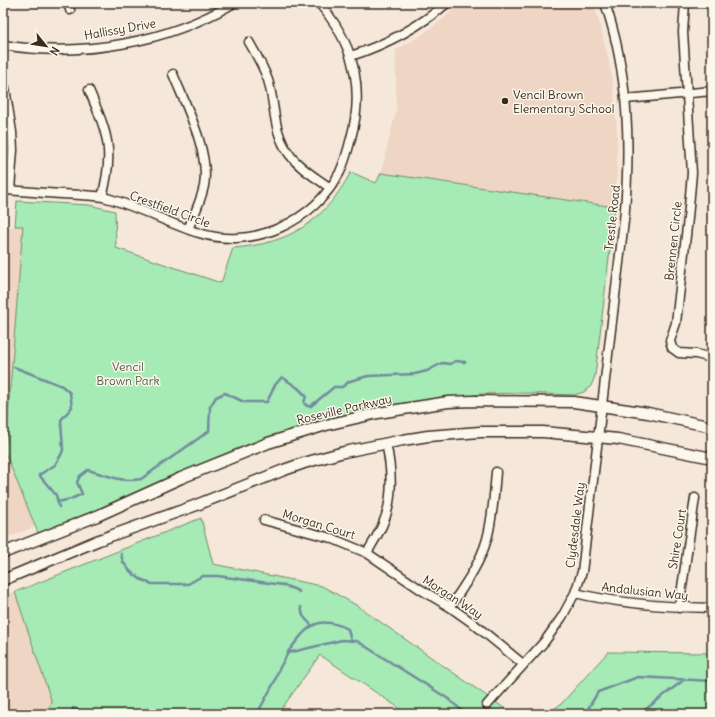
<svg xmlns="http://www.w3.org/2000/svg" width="715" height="717" viewBox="0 0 715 717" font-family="Delius,sans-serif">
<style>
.built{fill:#eed5c4}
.green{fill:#a6eab6;stroke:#708a6a}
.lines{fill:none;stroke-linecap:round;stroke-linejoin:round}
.stream{stroke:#728b9e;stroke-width:2.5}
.minor-casing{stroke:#3b2a1e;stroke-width:11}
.major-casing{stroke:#3b2a1e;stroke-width:13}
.minor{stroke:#fbf7ec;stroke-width:8}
.major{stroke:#fbf7ec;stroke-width:10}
.poi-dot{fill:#3b2a1e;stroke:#fbf7ec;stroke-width:1.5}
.labels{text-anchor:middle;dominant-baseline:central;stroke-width:3;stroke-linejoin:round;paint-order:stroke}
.street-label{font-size:12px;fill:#3b2a1e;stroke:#fbf7ec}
.poi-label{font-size:12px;fill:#3b2a1e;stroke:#fbf7ec;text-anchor:start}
.park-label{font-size:12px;fill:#565a44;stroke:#fbf7ec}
</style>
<rect width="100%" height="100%" fill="#f5e8da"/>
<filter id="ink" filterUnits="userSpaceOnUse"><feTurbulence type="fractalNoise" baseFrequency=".025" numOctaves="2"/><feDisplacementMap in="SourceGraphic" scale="8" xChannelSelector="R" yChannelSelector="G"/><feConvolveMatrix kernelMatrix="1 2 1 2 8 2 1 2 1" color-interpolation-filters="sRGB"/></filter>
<g filter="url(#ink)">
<!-- built -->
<path class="built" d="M460,3H594L608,57L614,91L617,134V168L615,207L381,173L396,111V50L420,36L442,20Z
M23,225L37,526L3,539V228Z
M15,592L52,704L43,714H3V596Z"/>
<!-- green -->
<path class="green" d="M351,172L376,183L381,173L615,207L595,376L591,386L584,392L574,395L519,393L481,394L360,415L237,453L38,533L5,452L23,226H15L17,201L89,205L115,211L116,248L221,283L233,248C289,244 324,222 351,172Z
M201,518L213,564L322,586L356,605L504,708L516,714H408L320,655L278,714H43L52,703L15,592Z
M608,652L712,653V714H546L561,704Z"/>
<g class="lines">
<!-- stream -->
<path class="stream" d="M14,367L62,386L70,393L72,407L61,420L63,450L61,455L55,465L39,475L56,495L59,507
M58,502L71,499L82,494L77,482L80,476L88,470C107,475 121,483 141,479L209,431L210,407L216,397L225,393L244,402H267L275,385L282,377L298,388L306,396L304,403L307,406H311L334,387H342L350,381L368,376L415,374L427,371L442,363L451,364L455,361L465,362
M121,554L123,562L130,571L140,579L152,584H188L202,576H218L283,585L296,590L299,592
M301,607L303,616L312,626
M288,652C307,628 315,613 348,629L351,641
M72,714L73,708L90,714
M257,714L275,681L278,671L288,653L342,640L357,641L447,698L466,714
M585,714L598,692L638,677L712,681
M637,714L646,709L685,679"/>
<!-- minor casing -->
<g class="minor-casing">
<path id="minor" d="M68,3L70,10
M685,3L683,32L692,173L688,218L676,323L670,341L672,348L679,353L696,354L712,358
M249,42C256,54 263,66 268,80C276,106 272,132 290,155C300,169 317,178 330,188
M3,45C81,58 166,43 234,3
M351,56C387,44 418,28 447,3
M173,74C186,106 210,152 204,186C201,201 194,215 188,229
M5,88L12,132L13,150L10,190
M89,90C107,133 115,150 102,197
M626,99L712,91
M3,190C23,191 43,193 63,194C76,195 90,195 103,197C136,205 166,223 199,233C253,250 314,222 340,172C345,161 348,150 351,138C365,87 354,43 319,3
M264,520L331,538L367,553L420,589L450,607L474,624L523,664
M367,553C372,544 378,535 382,526C394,500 392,470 386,443
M575,593C620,604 666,607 712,608
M450,607C464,586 480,564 487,539C493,517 494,495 496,472
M679,608L695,498
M487,705L545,641L562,617L575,593L582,572L624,221C631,147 629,74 605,3"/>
</g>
<!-- major casing -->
<g class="major-casing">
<path id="major" d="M3,553L97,516L181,478L268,443L326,425L378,413L448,402L473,401L574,402L648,413L712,427
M3,580L99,540L194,506L284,470L304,463L344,452L403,440L428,436L480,432H543L618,439L712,458"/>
</g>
<!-- minor -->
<use href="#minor" class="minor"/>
<!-- major -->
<use href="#major" class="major"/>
</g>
</g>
<!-- markers -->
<circle class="poi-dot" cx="505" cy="101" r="4"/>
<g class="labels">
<!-- street labels -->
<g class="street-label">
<text transform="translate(120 29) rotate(-10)">Hallissy Drive</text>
<text transform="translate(170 209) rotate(20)">Crestfield Circle</text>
<text transform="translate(612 218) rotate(-84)">Trestle Road</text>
<text transform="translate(673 241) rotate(-84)">Brennen Circle</text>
<text transform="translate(344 409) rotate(-13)">Roseville Parkway</text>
<text transform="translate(319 524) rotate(17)">Morgan Court</text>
<text transform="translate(575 525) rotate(-83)">Clydesdale Way</text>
<text transform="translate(677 539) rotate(-81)">Shire Court</text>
<text transform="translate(645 591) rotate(6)">Andalusian Way</text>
<text transform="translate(453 597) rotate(33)">Morgan Way</text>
</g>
<!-- poi labels -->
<g class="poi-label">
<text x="513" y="94">Vencil Brown<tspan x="513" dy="14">Elementary School</tspan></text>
</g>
<!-- park labels -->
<g class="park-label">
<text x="128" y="366">Vencil<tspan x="128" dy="14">Brown Park</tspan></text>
</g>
</g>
<!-- margin -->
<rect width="715" height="717" fill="none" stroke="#fbf7ec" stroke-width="16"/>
<rect x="8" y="8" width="699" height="701" fill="none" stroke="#3b2a1e" stroke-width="1.5" filter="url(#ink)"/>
<!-- north arrow -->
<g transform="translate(46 46) rotate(120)" stroke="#fbf7ec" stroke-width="3" paint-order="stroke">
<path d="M0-3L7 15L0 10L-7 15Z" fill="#3b2a1e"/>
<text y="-6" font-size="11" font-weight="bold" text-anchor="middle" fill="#3b2a1e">N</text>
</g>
</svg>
